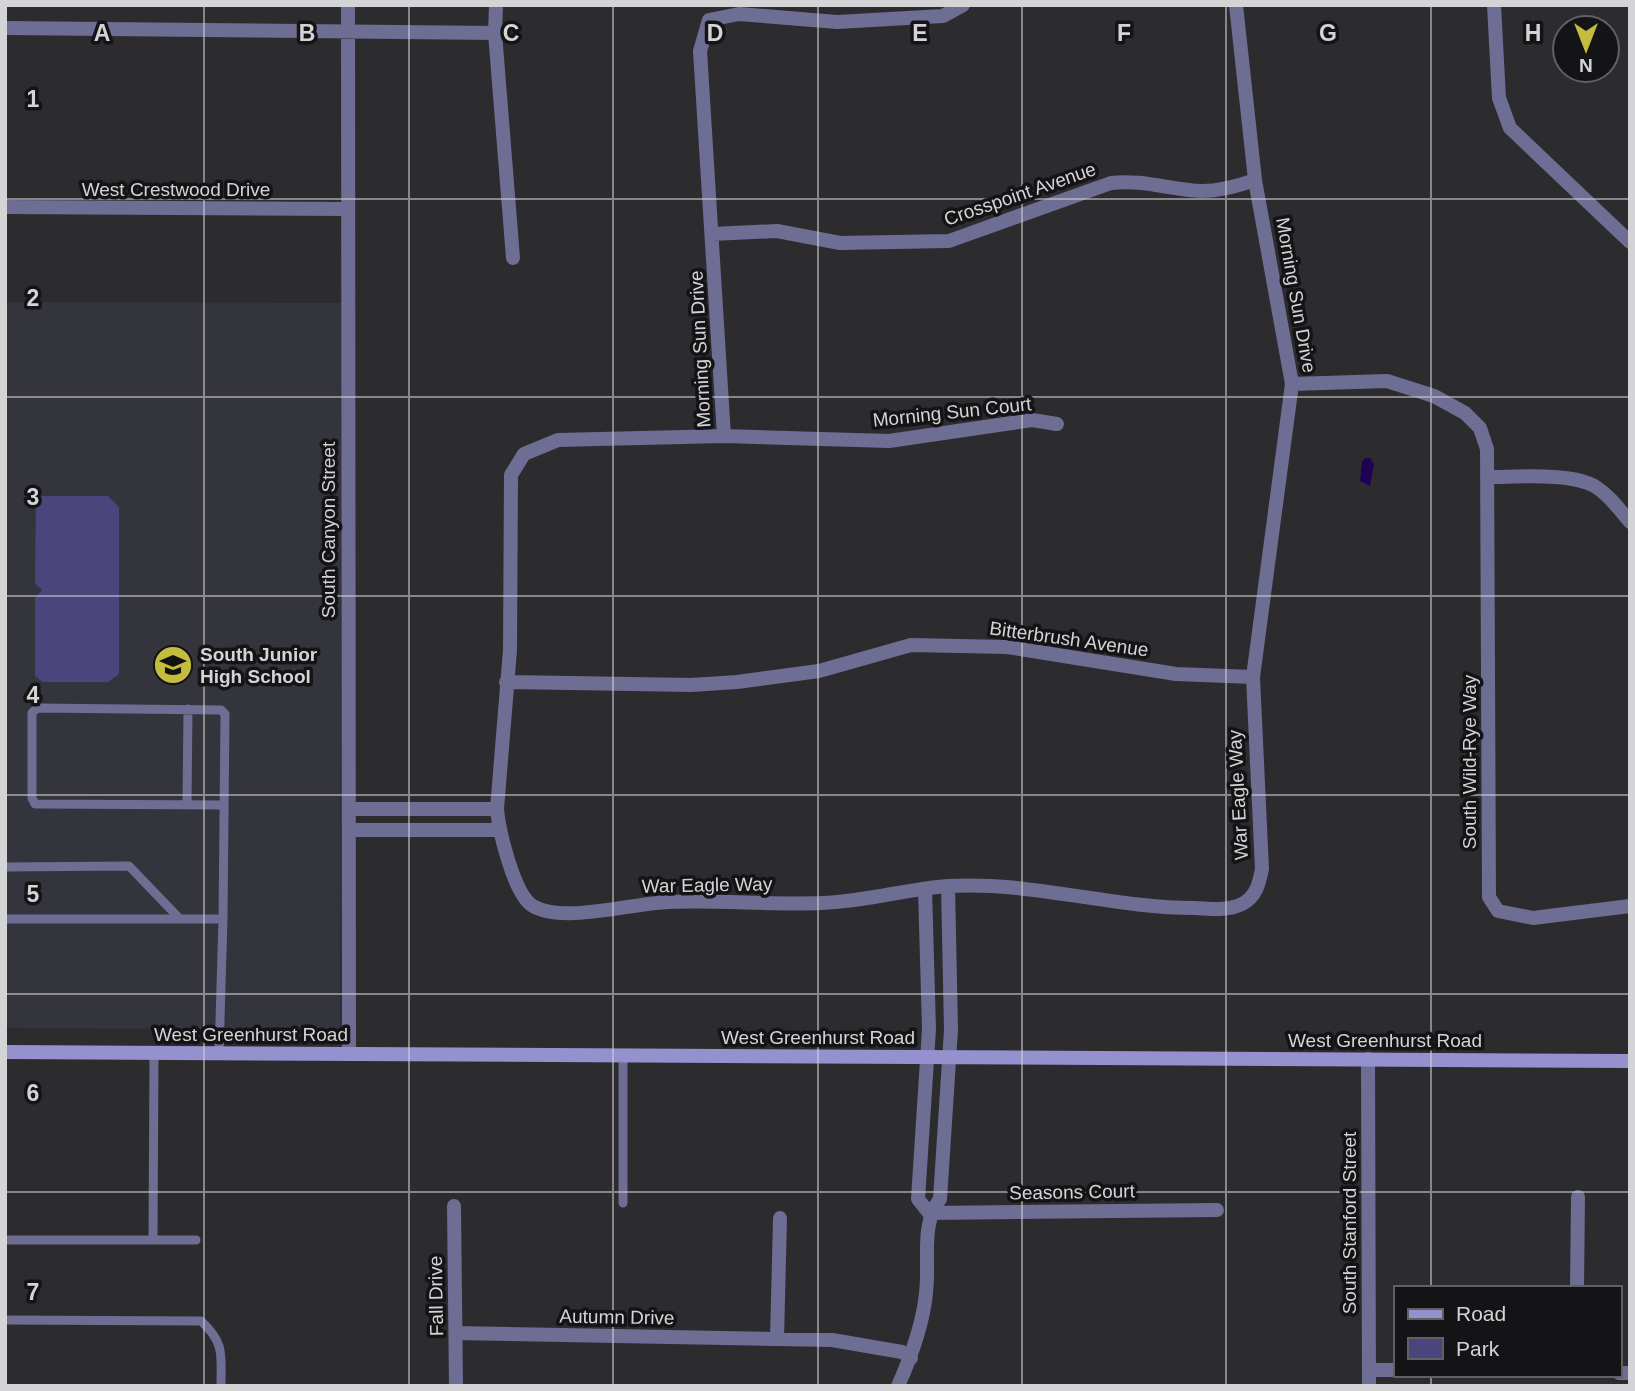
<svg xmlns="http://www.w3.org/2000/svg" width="1635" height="1391" viewBox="0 0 1635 1391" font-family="Arial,sans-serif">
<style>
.built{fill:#34343d}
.green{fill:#4a457d}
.water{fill:#1e0255}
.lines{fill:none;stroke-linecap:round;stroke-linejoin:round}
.service{stroke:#6e6d93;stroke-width:9}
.minor{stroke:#6e6d93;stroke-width:14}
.secondary{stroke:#9491ce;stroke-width:14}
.grid{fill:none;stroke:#d4d4d6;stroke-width:2;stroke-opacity:0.55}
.labels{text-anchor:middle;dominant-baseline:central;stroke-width:7;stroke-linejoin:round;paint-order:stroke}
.street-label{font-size:19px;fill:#d4d4d6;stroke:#141416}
.poi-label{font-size:19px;font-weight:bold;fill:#d4d4d6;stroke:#141416;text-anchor:start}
.grid-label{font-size:23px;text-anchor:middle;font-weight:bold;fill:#d4d4d6;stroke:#141416;stroke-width:7;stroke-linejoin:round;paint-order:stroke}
</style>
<rect width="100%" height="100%" fill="#2c2c2f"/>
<!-- built -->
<path class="built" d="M5,302L342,303L340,1030L5,1028Z"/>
<!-- green -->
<path class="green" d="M36,496H108L119,507V674L108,682H43L35,676V598L42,590L35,583Z"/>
<!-- water -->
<path class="water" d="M1365,458H1370L1374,464L1370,486L1360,481L1362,462Z"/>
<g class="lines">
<!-- service -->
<path class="service" d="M187,805L188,709
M5,867L129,866L179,918
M5,919H223L219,1054
M223,919L225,714L221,710L37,708L32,713V798L35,804L224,805
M623,1203V1055
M5,1240H196
M153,1240L154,1053
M5,1320L201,1321C225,1343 221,1355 221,1386"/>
<!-- minor -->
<path class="minor" d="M348,5L349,1054
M496,5L495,33L513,258
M963,5L943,16L837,22L739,14L709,20L700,51L724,436L558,440L524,454L511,475L510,650L497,809C499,831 514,895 533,906C563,924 633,903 669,902C720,900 771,905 822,903C864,902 906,889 948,886C1030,881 1112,908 1195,908C1209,909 1228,911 1242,904C1256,897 1259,884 1262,869L1253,677L1292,384
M1236,5L1255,180L1292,384L1387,381L1434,396L1465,413L1480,428L1487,449L1489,897L1498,911L1533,918L1630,906
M1494,5L1499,98L1510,128L1630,242
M5,28L495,33
M5,207L347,209
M712,234L777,231L840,243L949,241L1111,183C1143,179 1171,190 1202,191C1221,191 1238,186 1255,180
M724,436L889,441L1032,420L1057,424
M1489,477C1516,477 1573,472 1596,487C1610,496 1619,509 1630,522
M506,682L691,685L737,682L819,671L911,645L1007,647L1176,674L1253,677
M349,809H497
M349,830H499
M925,889L929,1029L918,1199L929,1213
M1368,1059L1369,1386
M454,1206L456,1386
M929,1213L1217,1210
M1577,1288L1578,1197
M456,1333L832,1340L902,1352L911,1358
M777,1339L780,1218
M1369,1370H1395
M1619,1373H1630
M898,1386C911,1357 923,1324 926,1293C930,1261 920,1225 940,1199L951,1030L948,886"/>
<!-- secondary -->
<path class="secondary" d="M5,1052L1630,1061"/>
</g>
<!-- grid -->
<path class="grid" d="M204,5V1386M409,5V1386M613,5V1386M818,5V1386M1022,5V1386M1226,5V1386M1431,5V1288M5,199H1630M5,397H1630M5,596H1630M5,795H1630M5,994H1630M5,1192H1630M1431,1375V1386"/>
<!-- icons -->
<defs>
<g id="school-disc" transform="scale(2.0125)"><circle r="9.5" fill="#c4bc3e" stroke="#141416"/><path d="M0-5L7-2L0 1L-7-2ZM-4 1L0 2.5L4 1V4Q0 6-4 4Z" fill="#111"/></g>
</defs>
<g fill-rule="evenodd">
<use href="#school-disc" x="173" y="665"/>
</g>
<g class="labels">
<!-- street labels -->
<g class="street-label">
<text x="176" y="189">West Crestwood Drive</text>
<text transform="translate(1020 194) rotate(-19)">Crosspoint Avenue</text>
<text transform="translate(1296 295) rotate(80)">Morning Sun Drive</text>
<text transform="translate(700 349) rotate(-93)">Morning Sun Drive</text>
<text transform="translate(952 412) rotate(-6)">Morning Sun Court</text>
<text transform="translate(328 530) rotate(-90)">South Canyon Street</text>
<text transform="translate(1069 639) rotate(8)">Bitterbrush Avenue</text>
<text transform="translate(1469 762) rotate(-90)">South Wild-Rye Way</text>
<text transform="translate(1238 795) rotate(-93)">War Eagle Way</text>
<text transform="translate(707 885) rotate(-1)">War Eagle Way</text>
<text x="251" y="1034">West Greenhurst Road</text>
<text x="818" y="1037">West Greenhurst Road</text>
<text x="1385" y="1040">West Greenhurst Road</text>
<text transform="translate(1072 1192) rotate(-1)">Seasons Court</text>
<text transform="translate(1349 1223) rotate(-90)">South Stanford Street</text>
<text transform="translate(436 1296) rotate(-91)">Fall Drive</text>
<text transform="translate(617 1317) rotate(1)">Autumn Drive</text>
</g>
<!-- poi labels -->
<g class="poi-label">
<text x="200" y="654">South Junior<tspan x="200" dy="22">High School</tspan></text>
</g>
</g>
<g class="grid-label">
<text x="102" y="41">A</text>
<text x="307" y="41">B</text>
<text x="511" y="41">C</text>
<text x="715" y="41">D</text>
<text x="920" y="41">E</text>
<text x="1124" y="41">F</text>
<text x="1328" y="41">G</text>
<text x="1533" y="41">H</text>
<text x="33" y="107">1</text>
<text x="33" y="306">2</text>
<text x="33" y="505">3</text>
<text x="33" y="703">4</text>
<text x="33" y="902">5</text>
<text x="33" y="1101">6</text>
<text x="33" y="1300">7</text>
</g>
<!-- border -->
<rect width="1635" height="1391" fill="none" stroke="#d4d4d6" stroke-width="14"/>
<!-- legend -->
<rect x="1394" y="1286" width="228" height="91" fill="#141416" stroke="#616163" stroke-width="2"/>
<rect x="1408" y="1309" width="35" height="10" fill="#9491ce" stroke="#616163" stroke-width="2"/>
<text x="1456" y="1321" font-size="21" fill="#d4d4d6">Road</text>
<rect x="1408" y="1338" width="35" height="21" fill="#4a457d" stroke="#616163" stroke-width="2"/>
<text x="1456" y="1356" font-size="21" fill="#d4d4d6">Park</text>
<!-- north arrow -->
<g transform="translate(1586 49) rotate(180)"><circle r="33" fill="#141416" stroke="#616163" stroke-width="2"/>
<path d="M0-5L12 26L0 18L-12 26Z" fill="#c4bc3e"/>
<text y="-10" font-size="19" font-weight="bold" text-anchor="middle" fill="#d4d4d6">N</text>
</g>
</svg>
